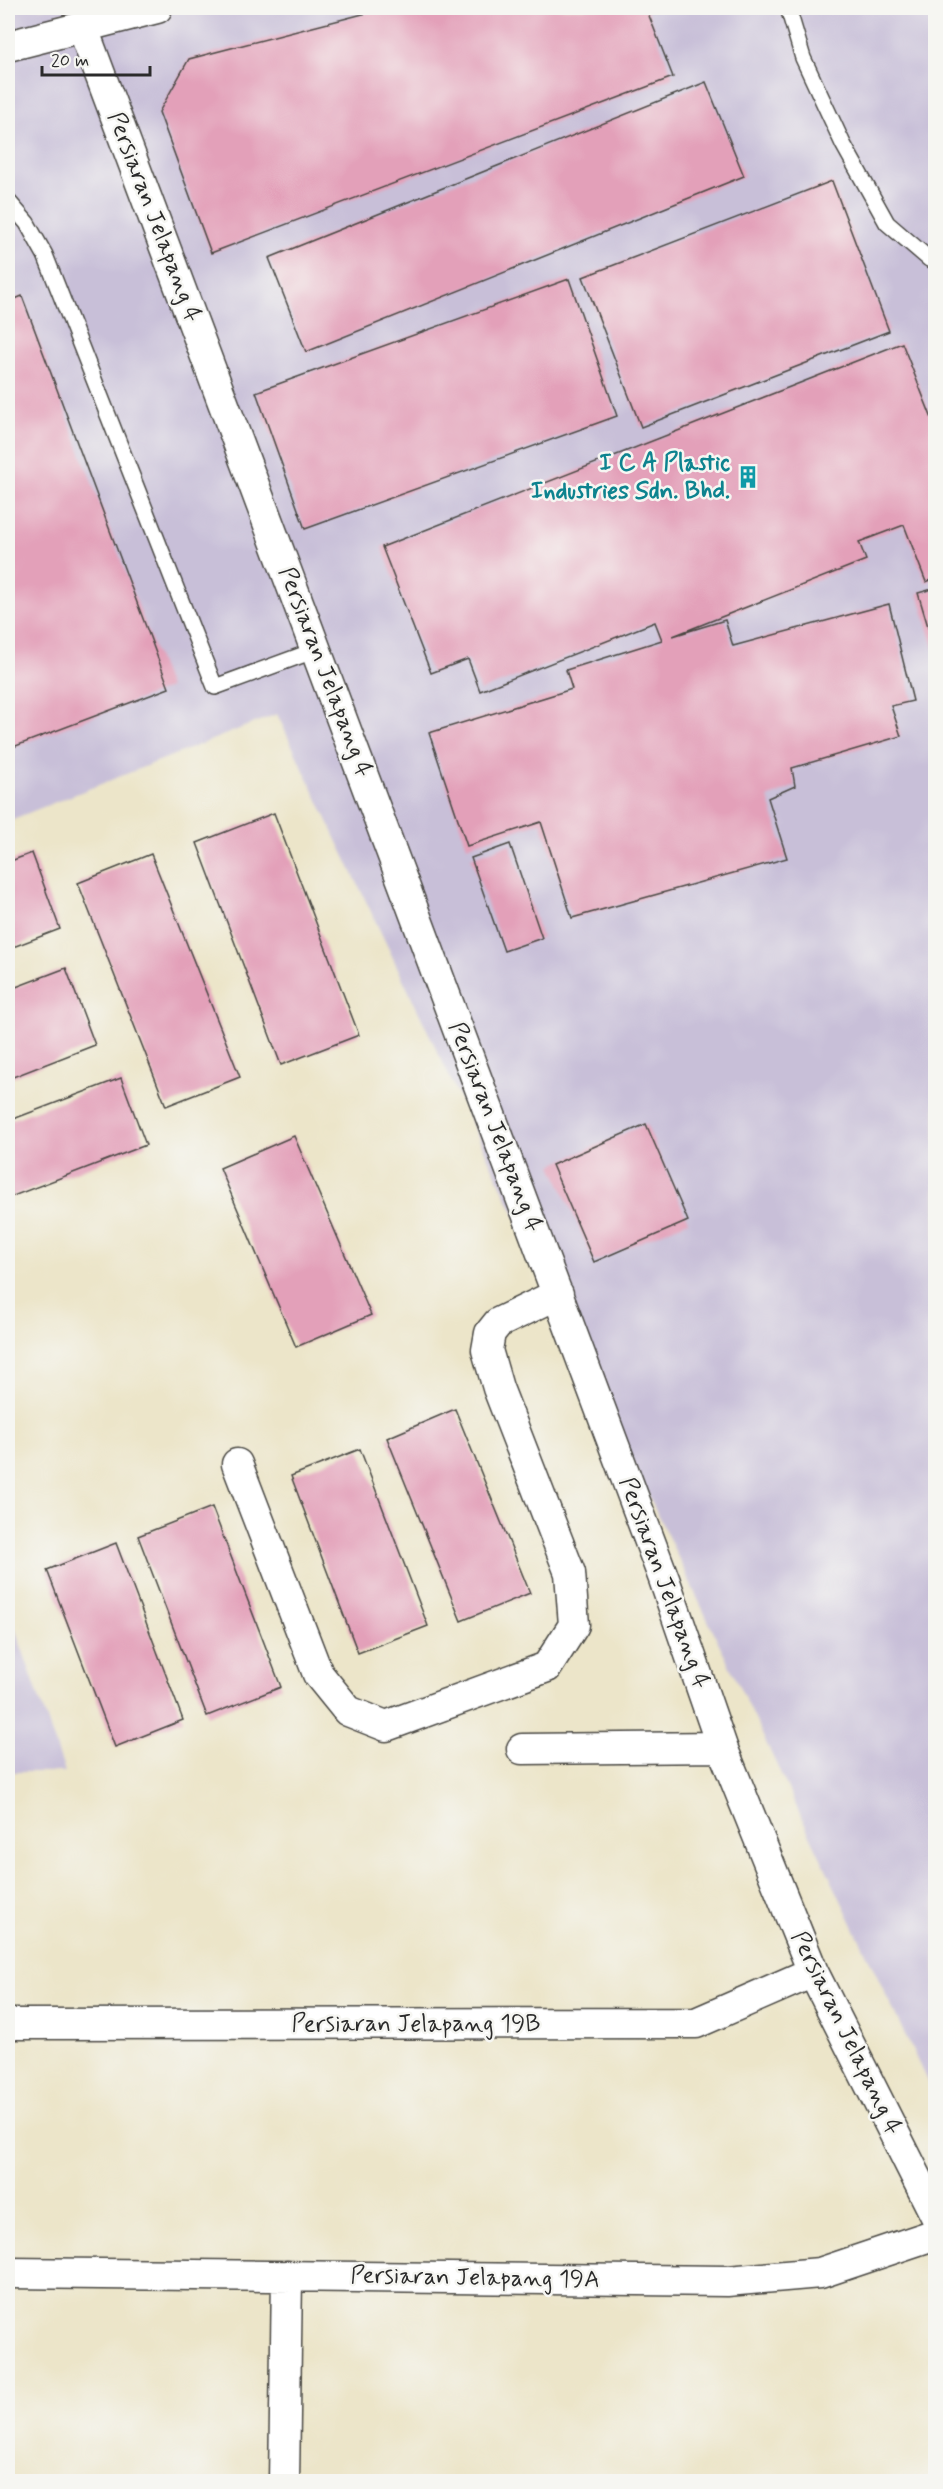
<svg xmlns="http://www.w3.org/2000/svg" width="943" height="2489" viewBox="0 0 943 2489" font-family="Mynerve,sans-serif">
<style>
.industrial{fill:#c8bfd8}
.building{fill:#e3a0b9}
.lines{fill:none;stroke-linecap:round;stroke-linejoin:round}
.service-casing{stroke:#484743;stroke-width:18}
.minor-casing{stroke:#484743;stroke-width:33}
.service{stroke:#fff;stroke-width:15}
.minor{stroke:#fff;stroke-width:30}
.labels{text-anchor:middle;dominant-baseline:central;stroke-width:5;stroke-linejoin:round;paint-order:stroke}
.street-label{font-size:24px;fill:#2b2b2b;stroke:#f6f6f2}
.culture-label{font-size:24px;font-weight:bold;fill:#0d838f;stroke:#f6f6f2;text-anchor:end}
</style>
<rect width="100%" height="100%" fill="#f6f6f2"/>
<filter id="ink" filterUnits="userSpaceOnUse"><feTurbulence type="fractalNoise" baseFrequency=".0167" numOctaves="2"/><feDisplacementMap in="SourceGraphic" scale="12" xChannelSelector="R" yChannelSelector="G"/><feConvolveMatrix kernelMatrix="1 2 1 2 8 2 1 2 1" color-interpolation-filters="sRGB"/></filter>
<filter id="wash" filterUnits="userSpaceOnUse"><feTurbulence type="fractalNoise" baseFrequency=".008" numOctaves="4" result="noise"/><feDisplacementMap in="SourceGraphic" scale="24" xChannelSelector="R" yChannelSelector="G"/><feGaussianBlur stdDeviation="1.35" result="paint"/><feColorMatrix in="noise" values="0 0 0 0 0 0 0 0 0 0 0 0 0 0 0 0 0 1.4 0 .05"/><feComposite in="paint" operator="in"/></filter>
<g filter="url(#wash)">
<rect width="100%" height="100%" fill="#ece5c9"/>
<!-- industrial -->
<path class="industrial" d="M8,8H935V2098L277,714L8,821Z
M8,1608L65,1772H8Z"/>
<g id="blocks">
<!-- building -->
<path class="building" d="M386,8H646L673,77L211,253L159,112L189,59Z
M706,82L744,176L306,352L269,258Z
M832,181L889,331L641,427L583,277Z
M569,279L617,416L305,529L256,392Z
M22,296L169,688L8,749V302Z
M902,343L936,429V578L926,582L904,525L859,542L866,560L673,636L725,620L733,646L889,604L913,701L891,706L901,736L792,768L795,786L768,798L787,858L572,918L541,822L467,846L429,733L572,689L566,670L662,640L655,622L480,691L468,659L431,673L382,547Z
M936,588V649L935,650L918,593Z
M274,813L359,1035L281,1065L197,843Z
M510,844L542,938L504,951L471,858Z
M32,853L60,929L8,949V862Z
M151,854L240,1077L166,1106L78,883Z
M66,968L95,1045L8,1079V990Z
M121,1078L146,1145L8,1198V1121Z
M646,1124L688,1221L594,1262L552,1165Z
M294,1136L371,1315L296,1347L220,1168Z
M455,1409L530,1593L461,1621L387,1438Z
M360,1449L428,1626L358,1653L291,1476Z
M212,1507L281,1687L207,1716L138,1536Z
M116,1543L183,1720L115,1747L47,1570Z"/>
</g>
</g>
<g filter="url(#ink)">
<use href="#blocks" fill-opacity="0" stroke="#484743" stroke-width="1.5"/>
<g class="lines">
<!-- service casing -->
<g class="service-casing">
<path id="service" d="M788,8L803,58L843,144L887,223L929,259L936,261
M8,201L27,223L45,255L215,687L316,650"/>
</g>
<!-- minor casing -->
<g class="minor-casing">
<path id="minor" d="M82,26L664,1579L722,1747L813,1972L936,2216
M8,46L157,8
M237,1464L318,1674L348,1711L386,1726L547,1667L574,1625L570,1573L498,1388L487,1350L490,1333L498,1323L558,1294
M522,1749L722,1747
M8,2024L696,2023L813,1972
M8,2273L727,2281L820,2273L936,2234
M284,2482L287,2276"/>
</g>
<!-- service -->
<use href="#service" class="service"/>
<!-- minor -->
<use href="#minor" class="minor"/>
</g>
</g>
<!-- icons -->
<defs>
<g id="building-bare" transform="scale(1.8)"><path d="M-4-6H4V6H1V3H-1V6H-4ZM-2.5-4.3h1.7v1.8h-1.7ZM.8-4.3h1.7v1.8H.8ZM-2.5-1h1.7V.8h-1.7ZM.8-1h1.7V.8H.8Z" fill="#0f9aa8" stroke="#f6f6f2" stroke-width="2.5" paint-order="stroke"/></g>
</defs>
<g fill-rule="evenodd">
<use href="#building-bare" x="748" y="477"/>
</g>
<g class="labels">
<!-- street labels -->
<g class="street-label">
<text transform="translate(154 217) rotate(69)">Persiaran Jelapang 4</text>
<text transform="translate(325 672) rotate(69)">Persiaran Jelapang 4</text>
<text transform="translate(495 1127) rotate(69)">Persiaran Jelapang 4</text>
<text transform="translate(664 1583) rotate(70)">Persiaran Jelapang 4</text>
<text x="416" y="2024">Persiaran Jelapang 19B</text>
<text transform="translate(846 2033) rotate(64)">Persiaran Jelapang 4</text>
<text transform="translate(475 2278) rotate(1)">Persiaran Jelapang 19A</text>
</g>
<!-- culture labels -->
<g class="culture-label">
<text x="730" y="463">I C A Plastic<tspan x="730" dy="28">Industries Sdn. Bhd.</tspan></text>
</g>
</g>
<!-- margin -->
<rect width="943" height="2489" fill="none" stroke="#f6f6f2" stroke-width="30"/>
<!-- scale -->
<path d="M42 66v9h108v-9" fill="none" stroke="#2b2b2b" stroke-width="3"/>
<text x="51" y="66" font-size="18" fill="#2b2b2b" stroke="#f6f6f2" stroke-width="4.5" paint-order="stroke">20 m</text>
</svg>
